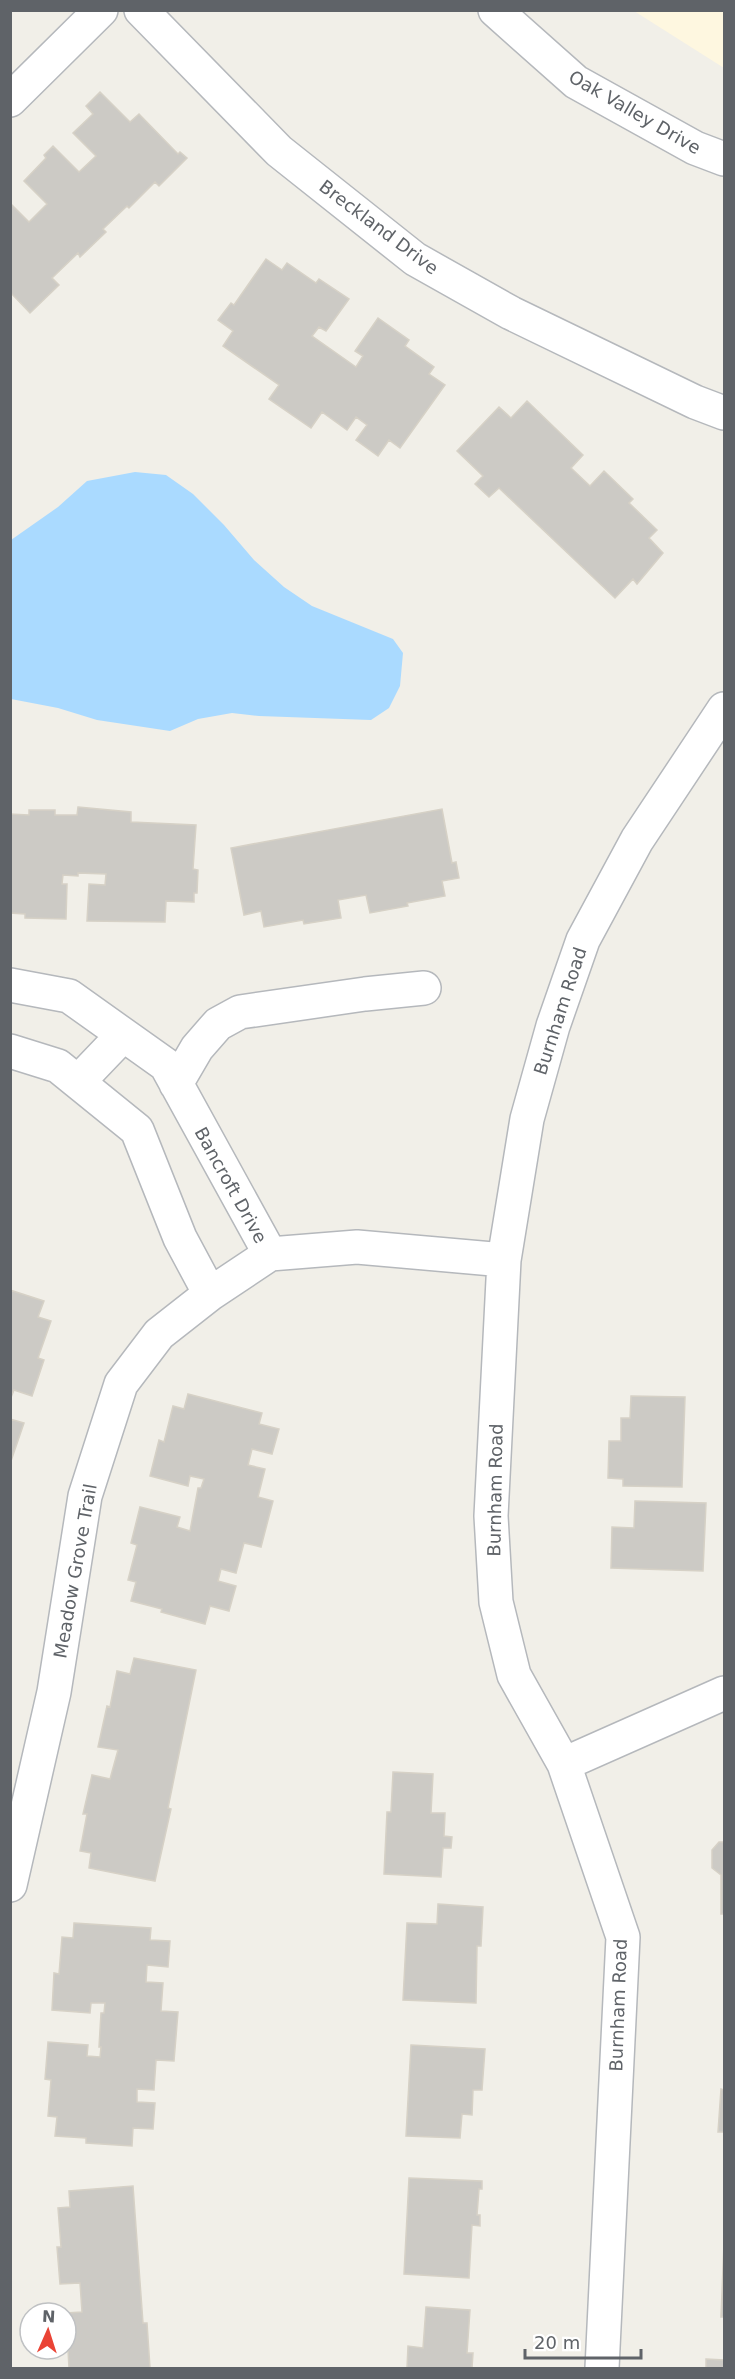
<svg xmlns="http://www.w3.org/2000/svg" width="735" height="2379" viewBox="0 0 735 2379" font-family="'DejaVu Sans',sans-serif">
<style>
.commercial{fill:#fef7e0}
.water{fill:#aadaff}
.building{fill:#cccac5;stroke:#d6d1c6;stroke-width:1.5}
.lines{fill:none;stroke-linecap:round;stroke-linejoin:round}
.minor-casing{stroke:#b5b8bc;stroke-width:36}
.minor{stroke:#fff;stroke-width:33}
.labels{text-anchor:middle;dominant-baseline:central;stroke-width:4.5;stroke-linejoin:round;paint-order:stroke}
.street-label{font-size:18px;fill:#5f6368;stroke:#fff}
</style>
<rect width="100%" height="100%" fill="#f1efe8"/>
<!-- commercial -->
<path class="commercial" d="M634,11H724V68Z"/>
<!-- water -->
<path class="water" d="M135,472L166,475L193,494L224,525L254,560L284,587L312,606L393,639L403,653L400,686L389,708L371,720L259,716L232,713L198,719L170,731L97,720L58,708L11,699V540L58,507L87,481Z"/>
<!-- building -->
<path class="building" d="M100,92L130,122L139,114L178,154L180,152L187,158L159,186L155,182L129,208L127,206L103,229L106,232L80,257L78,253L52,278L59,285L30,313L10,292V203L29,222L47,204L24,181L46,158L44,155L53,146L79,172L96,156L73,133L93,114L86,106Z
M266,259L282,270L287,263L316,283L319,279L349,299L326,331L319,327L312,336L356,367L363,356L355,351L378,318L409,340L405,346L434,367L429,374L445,385L400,448L389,440L378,456L356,440L367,425L356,417L347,430L322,412L311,428L269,399L279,385L223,346L233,331L218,320L231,303L234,305Z
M527,401L583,455L571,468L590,486L604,471L633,499L629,503L657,530L649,538L663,553L637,584L633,579L615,598L499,488L489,497L475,484L483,476L457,451L499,407L511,418Z
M78,807L131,812V822L196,825L193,869L198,870L197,893H194V902L166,901L165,922L87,921L89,884L105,885L106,874L78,873V876L63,875L62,884H67L66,919L25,918V914L10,913V814L29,815V810H55V815H77Z
M442,809L452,863L456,862L459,878L442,881L445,896L407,903L408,906L370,913L366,895L338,900L341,918L304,924L303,920L264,927L261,911L244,915L231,848Z
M10,1290L44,1301L38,1317L51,1321L38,1358L44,1360L32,1396L14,1390L10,1400Z
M188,1394L262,1413L259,1424L279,1429L272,1454L252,1449L248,1465L265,1469L258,1497L273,1501L261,1547L244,1543L236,1573L221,1569L218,1581L236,1586L229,1611L210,1606L205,1624L161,1612L162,1609L131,1601L136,1582L128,1580L137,1545L131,1543L140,1507L180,1517L177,1527L190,1531L198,1488H201L204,1479L190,1476L188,1486L150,1476L159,1440L164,1442L173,1406L184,1409Z
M631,1396L685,1397L682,1487L623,1486V1479L608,1478L609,1441H621V1418H630Z
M10,1419L24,1423L11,1461H10Z
M635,1501L706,1503L703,1571L611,1568L612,1527L634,1528Z
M134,1658L196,1670L168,1808L171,1809L155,1881L89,1868L91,1853L80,1851L87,1814H83L92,1775L110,1779L118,1750L98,1747L107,1706L110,1707L117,1671L130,1674Z
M393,1772L433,1774L431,1813H445L444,1836L452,1837L451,1848H443L441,1877L384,1874L387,1812H391Z
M719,1842H724V1914H721V1875L712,1868V1850Z
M438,1904L483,1907L481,1946H477L476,2003L403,2000L407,1923L437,1924Z
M74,1923L151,1928L150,1940L170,1941L168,1967L147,1965L146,1982L163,1983L161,2011L178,2012L174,2061L156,2060L154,2090L137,2089V2102L155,2103L153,2129L133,2128L132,2146L86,2143V2138L55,2136L57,2117L48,2116L51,2080L45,2079L48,2042L88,2045L87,2056L100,2057L101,2047H99L101,2013H104L105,2003H91L90,2013L52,2010L54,1973L59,1974L62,1937L73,1938Z
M411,2045L485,2049L482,2090H473L472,2115L462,2114L460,2138L406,2136Z
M721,2089L724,2090V2132H718Z
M409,2178L482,2181V2189H479L477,2215H480V2226L472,2225L469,2278L404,2274Z
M133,2186L143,2323H147L150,2368H69L66,2313L82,2312L80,2283L60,2284L57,2247H61L58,2208L70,2207L69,2191Z
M724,2243V2317H721Z
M426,2307L470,2310L467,2353H473L472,2368H407L408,2346L423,2348Z
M706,2359L724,2360V2368H706Z"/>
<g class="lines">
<!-- minor casing -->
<g class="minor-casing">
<path id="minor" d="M141,10L279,151L415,259L511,313L695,402L724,413
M495,10L576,82L695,148L724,159
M10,100L101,10
M10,985L69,996L166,1065L270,1254
M10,1051L58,1066L137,1130L180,1238L210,1294
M78,1082L123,1035
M176,1084L197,1048L218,1024L240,1012L365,994L424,988
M564,1764L724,1693
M10,1885L54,1692L85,1496L121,1384L159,1334L210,1294L270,1254L357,1247L504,1260
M602,2368L623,1937L564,1764L514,1675L496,1602L491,1516L504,1260L527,1119L553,1026L583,940L637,840L724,709"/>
</g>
<!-- minor -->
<use href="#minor" class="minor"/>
</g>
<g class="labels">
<!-- street labels -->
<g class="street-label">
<text transform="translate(635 112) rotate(30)">Oak Valley Drive</text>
<text transform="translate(379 227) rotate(37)">Breckland Drive</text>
<text transform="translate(560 1011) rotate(-72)">Burnham Road</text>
<text transform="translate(231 1185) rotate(61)">Bancroft Drive</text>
<text transform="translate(495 1490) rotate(-89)">Burnham Road</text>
<text transform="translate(75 1571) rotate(-80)">Meadow Grove Trail</text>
<text transform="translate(618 2005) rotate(-88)">Burnham Road</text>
</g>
</g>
<!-- border -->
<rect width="735" height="2379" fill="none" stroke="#5f6368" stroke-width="24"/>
<!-- north arrow -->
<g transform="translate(48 2331) rotate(3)"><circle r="28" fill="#ffffff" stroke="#bfc1c3" stroke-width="1.5"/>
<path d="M0-4.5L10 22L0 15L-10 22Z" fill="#ea4335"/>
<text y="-9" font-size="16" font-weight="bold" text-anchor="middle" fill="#5f6368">N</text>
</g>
<!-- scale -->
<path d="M525 2349v9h116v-9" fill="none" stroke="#5f6368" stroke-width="3"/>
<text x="534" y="2349" font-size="18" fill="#5f6368" stroke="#ffffff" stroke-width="4.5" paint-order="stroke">20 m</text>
</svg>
